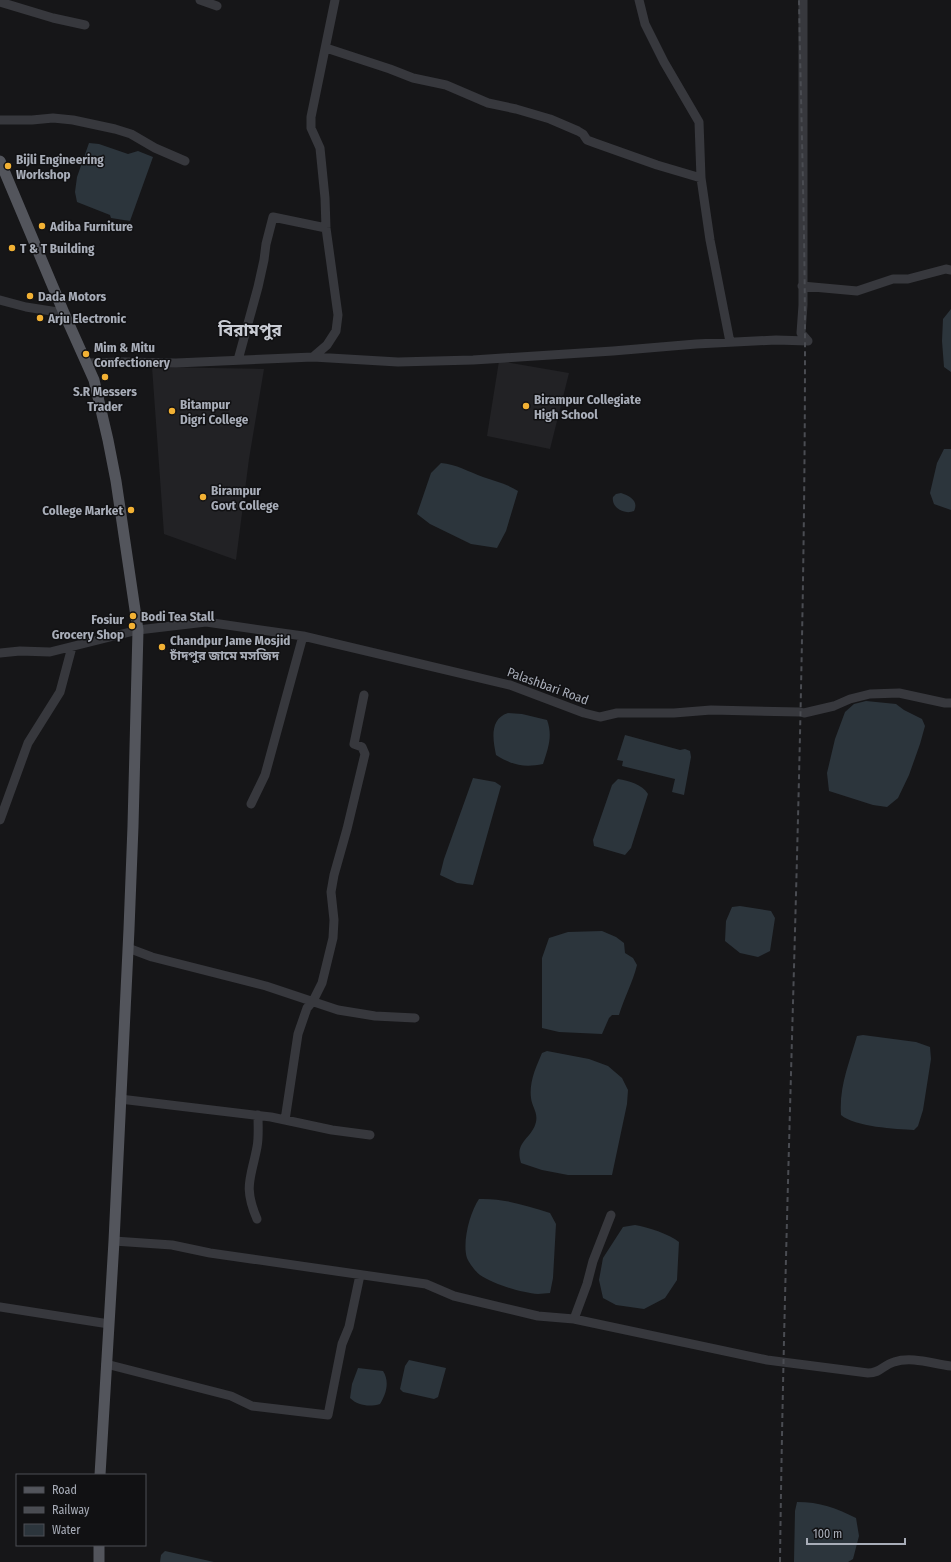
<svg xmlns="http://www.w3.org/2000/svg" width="951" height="1562" viewBox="0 0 951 1562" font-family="'Fira Sans Condensed','Noto Sans Bengali',sans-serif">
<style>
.built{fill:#222225}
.water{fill:#2c353c}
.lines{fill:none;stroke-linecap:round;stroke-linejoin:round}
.minor{stroke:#37383d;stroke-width:9}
.major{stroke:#53555c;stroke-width:11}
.rail{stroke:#4a4c52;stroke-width:2;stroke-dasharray:5 4;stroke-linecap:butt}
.poi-dot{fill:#f2b134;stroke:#111113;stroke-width:1.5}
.labels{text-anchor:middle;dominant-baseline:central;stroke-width:3;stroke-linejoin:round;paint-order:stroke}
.poi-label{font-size:13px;font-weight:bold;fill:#a8adb8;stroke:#111113;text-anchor:start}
.street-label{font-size:13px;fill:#a8adb8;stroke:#111113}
.district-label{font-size:17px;font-weight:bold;fill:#c9ccd4;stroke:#111113}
</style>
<rect width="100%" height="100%" fill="#161618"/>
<!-- built -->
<path class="built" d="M499,361L569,373L550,449L487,436Z
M152,367L264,369L249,459L236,560L164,534Z"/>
<!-- water -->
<path class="water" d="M89,143L99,144L128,154L138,151L153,157L130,221L111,218L110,215L77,202L75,192L77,177Z
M951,309V372L944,367L942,341L943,319Z
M944,449H951V510L934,504L930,493L937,463Z
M441,463C456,464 469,472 483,477C495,481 507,484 518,491L506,531L497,548L471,544L430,524L417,514L431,473Z
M621,493C630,496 639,501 634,511C625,515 611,508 613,497L616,494Z
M866,701L896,704L904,710L922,719L925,726L920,744L909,775L898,798L887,807L873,805L829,791L827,773L835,739L845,712L854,704Z
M508,713L522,714L547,720C553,736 548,749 543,764C524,768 512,765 496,755C493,740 489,719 508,713Z
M625,735L680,750L685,749L690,751L691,757L684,795L672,792L675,779L622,766L623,761L617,760Z
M473,778L495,782L501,786L473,885L457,883L440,875L444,859Z
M618,779C629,781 642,784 648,794L631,848L625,855L594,846L593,840L612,785Z
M740,906L771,911L775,918L770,951L758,957L740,953L725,941L726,921L732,907Z
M602,931L616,937L624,943L625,953L633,958L637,965C633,982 624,998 619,1015H612L609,1018L602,1034L559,1032L542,1028V958L549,938L568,932Z
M863,1035L916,1042L930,1047L931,1059L923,1110L918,1126L914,1130C896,1129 855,1127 841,1115C839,1086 849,1064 857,1036Z
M547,1051L589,1059L608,1066L622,1078L628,1090L627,1104L612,1175H568L542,1170L521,1163C514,1141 532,1139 536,1122C538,1112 532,1107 531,1098C529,1082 536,1067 542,1053Z
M479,1199C504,1198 527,1206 550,1213L556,1224L553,1278L550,1293C546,1293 542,1294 538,1294C522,1293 493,1284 480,1275C476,1272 469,1263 467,1258C462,1242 470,1212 479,1199Z
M635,1225C648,1227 669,1234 679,1242L677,1280L665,1298L644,1309L616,1305L603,1298L599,1280L603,1258L623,1227Z
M409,1360L446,1368L438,1397L434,1399L403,1392L400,1389L405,1366Z
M358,1368L383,1371C390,1382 386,1394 380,1404C370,1407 358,1406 350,1398L352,1384Z
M797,1502C820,1502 836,1508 856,1518L859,1536L853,1559L848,1562H794L795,1511Z
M165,1551L214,1562H160L161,1555Z"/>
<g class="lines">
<!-- minor -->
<path class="minor" d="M200,0L217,6
M639,0L645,24L664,62L699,122L701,178L710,240L730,342
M803,0V305L801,333L808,341
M0,2L53,18L85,25
M326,48L390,69L413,78L446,85L488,103L516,109L550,119L578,131L583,134L587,140L595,143L657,165L701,178
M0,120H32L53,118L73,120L115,129L131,134L155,148L185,161
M802,286L857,291L893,279H908L946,269L951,270
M0,300L26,307L64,313
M313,357L327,345L336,331L338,315L326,228L325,198L320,148L311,128V117L335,0
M238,360L258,287L264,260L266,244L273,217L326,228
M87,363L123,362L176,363L313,357L398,362L473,360L613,351L696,344L776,340L808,341
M0,653L20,651L50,652L138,630L206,622L303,636L510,685L584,713L600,717L617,713H674L711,710L800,712L804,713L834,706L850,699L870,694L899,693L945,703H951
M251,804L265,775L303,636
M0,820L28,743L60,692L72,647
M128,948L152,957L266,986L338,1010L375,1016L415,1018
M120,1099L271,1117L332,1130L370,1135
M285,1120L298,1034L307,1008L313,1001L322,983L333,938L334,920L331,892L334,875L347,829L365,754L362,747L354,744L364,695
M257,1219C243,1186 251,1179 257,1147C259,1137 258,1126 258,1115
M114,1241L172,1245L210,1253L426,1284L454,1296L538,1316L574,1319L767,1360L868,1373C881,1373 883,1365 894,1362C912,1356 933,1364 951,1366
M0,1307L109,1324
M574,1319L587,1284L593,1261L611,1215
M106,1364L231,1396L252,1406L328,1415L342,1344L349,1327L360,1275"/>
<!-- major -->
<path class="major" d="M0,161L64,313L94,380L108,440L116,481L138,630L133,826L129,929L114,1241L100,1475
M99,1545V1562"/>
<!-- rail -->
<path class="rail" d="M780,1562C785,1156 805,751 805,345C805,230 801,115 799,0"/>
</g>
<!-- markers -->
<g class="poi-dot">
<circle cx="8" cy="166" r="4"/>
<circle cx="42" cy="226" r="4"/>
<circle cx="12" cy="248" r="4"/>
<circle cx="30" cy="296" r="4"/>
<circle cx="40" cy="318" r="4"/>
<circle cx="86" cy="354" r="4"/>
<circle cx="105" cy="377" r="4"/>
<circle cx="526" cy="406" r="4"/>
<circle cx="172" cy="411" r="4"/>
<circle cx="203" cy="497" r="4"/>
<circle cx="131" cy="510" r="4"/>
<circle cx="133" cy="616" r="4"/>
<circle cx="132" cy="626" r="4"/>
<circle cx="162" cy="647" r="4"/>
</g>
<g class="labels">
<!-- poi labels -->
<g class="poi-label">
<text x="16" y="159">Bijli Engineering<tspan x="16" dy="15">Workshop</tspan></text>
<text x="50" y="226">Adiba Furniture</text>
<text x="20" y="248">T &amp; T Building</text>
<text x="38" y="296">Dada Motors</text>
<text x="48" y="318">Arju Electronic</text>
<text x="94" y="347">Mim &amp; Mitu<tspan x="94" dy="15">Confectionery</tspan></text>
<text x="105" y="391" text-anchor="middle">S.R Messers<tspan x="105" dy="15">Trader</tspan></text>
<text x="534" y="399">Birampur Collegiate<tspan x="534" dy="15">High School</tspan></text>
<text x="180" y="404">Bitampur<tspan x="180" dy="15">Digri College</tspan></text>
<text x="211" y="490">Birampur<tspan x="211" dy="15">Govt College</tspan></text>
<text x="123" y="510" text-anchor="end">College Market</text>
<text x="141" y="616">Bodi Tea Stall</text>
<text x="124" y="619" text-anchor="end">Fosiur<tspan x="124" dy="15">Grocery Shop</tspan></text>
<text x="170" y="640">Chandpur Jame Mosjid<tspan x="170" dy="15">চাঁদপুর জামে মসজিদ</tspan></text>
</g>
<!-- street labels -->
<g class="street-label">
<text transform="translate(548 686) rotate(20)">Palashbari Road</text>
</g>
<!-- district labels -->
<g class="district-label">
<text x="250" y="330">বিরামপুর</text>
</g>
</g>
<!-- legend -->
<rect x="16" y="1474" width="130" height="72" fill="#111113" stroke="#4d4f55"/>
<rect x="24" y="1487" width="20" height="6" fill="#53555c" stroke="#4d4f55"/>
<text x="52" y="1494" font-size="12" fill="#a8adb8">Road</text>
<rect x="24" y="1507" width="20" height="6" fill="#4a4c52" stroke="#4d4f55"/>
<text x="52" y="1514" font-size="12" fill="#a8adb8">Railway</text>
<rect x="24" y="1524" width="20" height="12" fill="#2c353c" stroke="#4d4f55"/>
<text x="52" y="1534" font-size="12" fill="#a8adb8">Water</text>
<!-- scale -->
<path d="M807 1538v6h98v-6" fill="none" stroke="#a8adb8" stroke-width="2"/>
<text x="813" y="1538" font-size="12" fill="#a8adb8" stroke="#111113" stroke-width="3" paint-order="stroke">100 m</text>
</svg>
